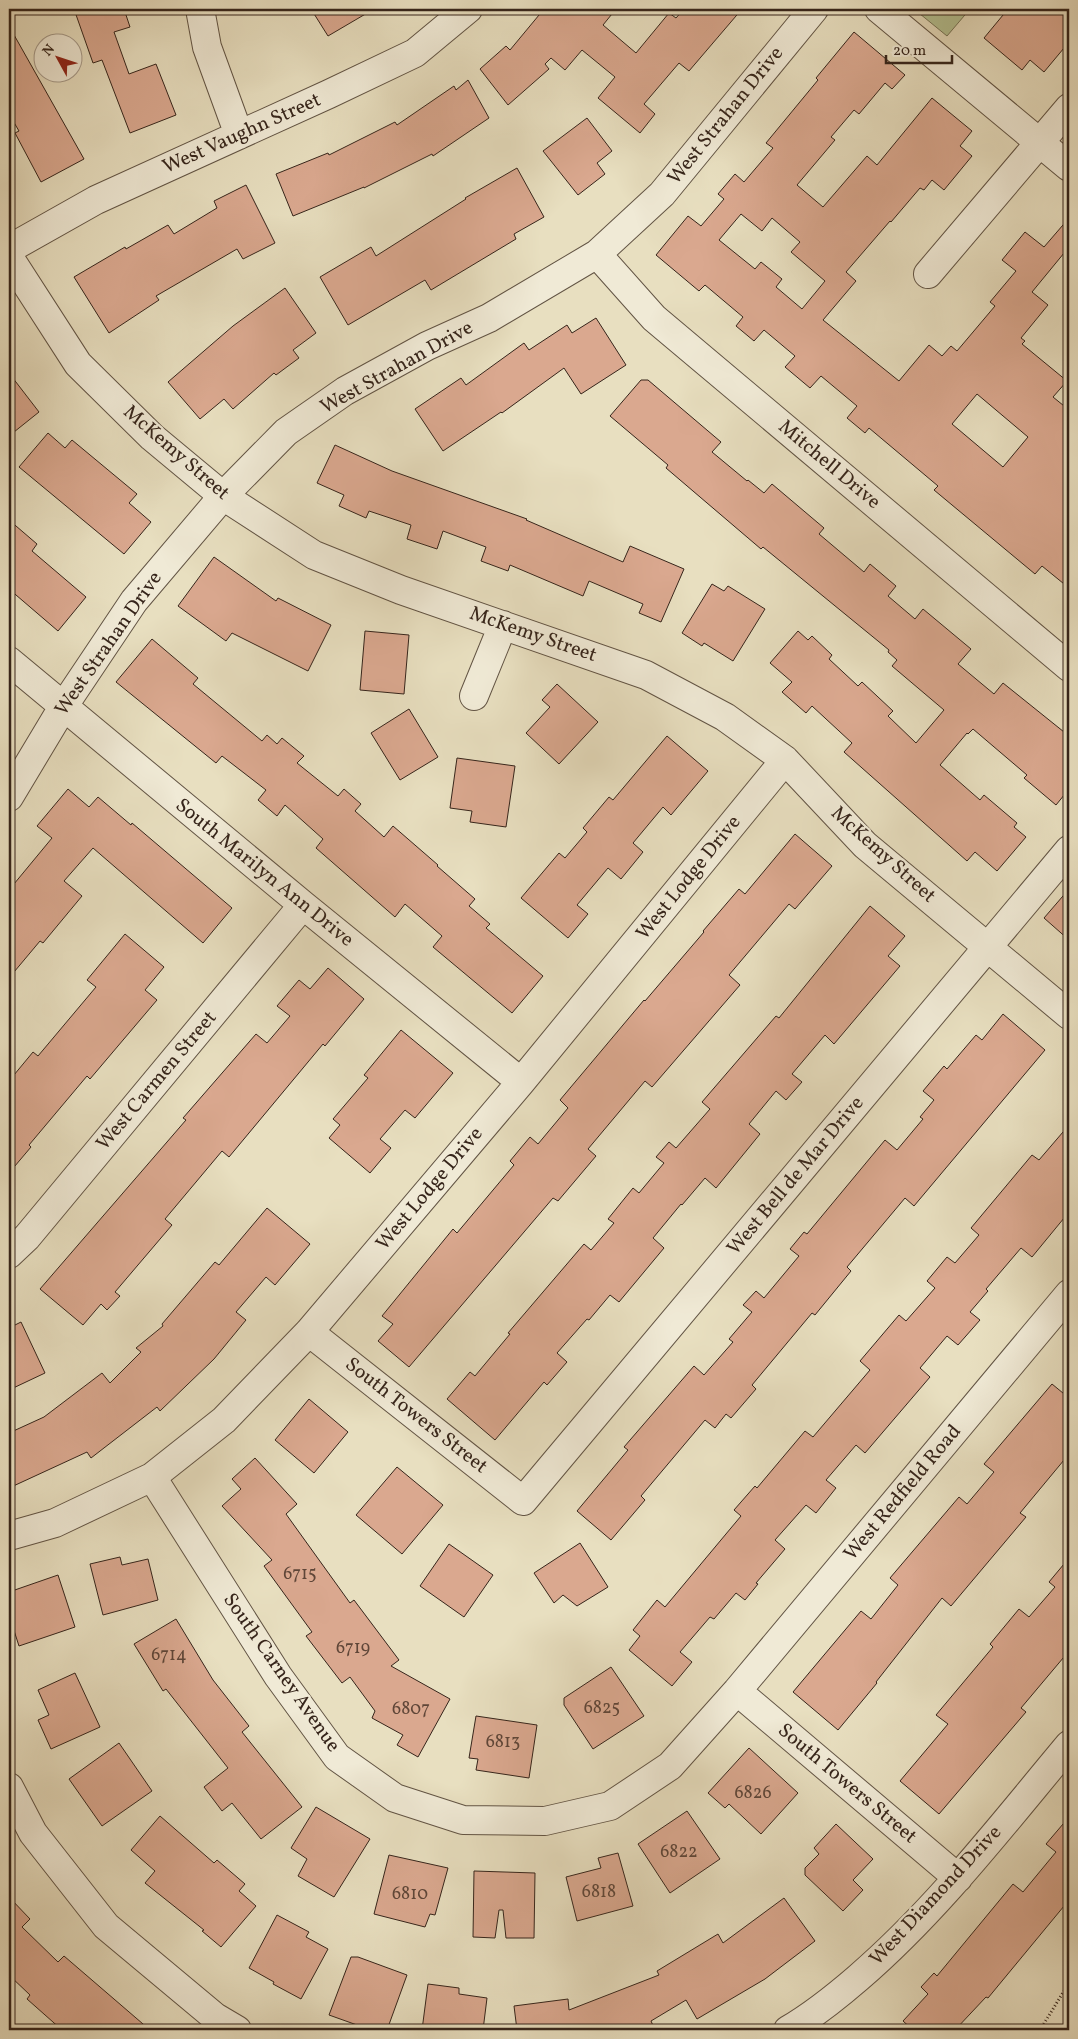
<svg xmlns="http://www.w3.org/2000/svg" width="1078" height="2039" viewBox="0 0 1078 2039" font-family="Vollkorn,serif">
<style>
.green{fill:#b5c293;stroke:#767457}
.building{fill:#daa88f;stroke:#36251b;fill-rule:evenodd}
.lines{fill:none;stroke-linecap:round;stroke-linejoin:round}
.minor-casing{stroke:#625444;stroke-width:30}
.path{stroke:#36251b;stroke-width:3;stroke-dasharray:1 2.5;stroke-linecap:butt}
.minor{stroke:#f0ead6;stroke-width:28}
.labels{text-anchor:middle;dominant-baseline:central;stroke-width:4.5;stroke-linejoin:round;paint-order:stroke}
.number-label{font-size:18px;fill:#5f4638}
.street-label{font-size:20px;fill:#36251b;stroke:#f0ead6}
</style>
<rect width="100%" height="100%" fill="#e8dfc0"/>
<filter id="stains"><feTurbulence type="fractalNoise" baseFrequency=".004" numOctaves="4"/><feColorMatrix values="0 0 0 0 .2 0 0 0 0 .09 0 0 0 0 .02 0 0 0 .5 -.17"/></filter>
<radialGradient id="worn" r=".72"><stop offset=".6" stop-color="#630" stop-opacity="0"/><stop offset="1" stop-color="#630" stop-opacity=".3"/></radialGradient>
<!-- green -->
<path class="green" d="M914,9H970L947,36Z"/>
<!-- building -->
<path class="building" d="M74,9H124L130,27L114,32L129,74L156,64L176,115L130,133L102,60L93,63Z
M311,9H374L328,36Z
M544,9H616L603,25L636,53L669,13L676,18L684,9H742L689,71L679,63L644,104L655,114L640,133L598,98L615,77L582,50L565,70L551,58L545,64L549,69L508,105L480,69L506,46L510,50Z
M1008,9H1069V42L1044,72L1030,60L1022,70L984,38Z
M9,26L84,159L41,182L15,133L19,131L9,114Z
M854,32L905,75L892,89L885,83L859,114L854,110L831,137L835,140L797,185L823,207L867,156L877,165L932,98L972,131L960,146L972,156L944,190L932,180L924,190L920,188L891,222L890,221L846,272L856,281L823,320L899,381L929,345L942,356L951,346L957,351L995,306L990,302L1016,271L1002,260L1025,232L1044,247L1069,218V247L1032,292L1048,305L1021,338L1025,341L1022,344L1067,381L1053,397L1069,410V588L1042,566L1035,574L934,490L938,486L869,428L865,433L847,418L857,406L821,376L810,388L785,367L795,356L764,330L754,341L736,326L743,317L705,285L699,291L656,255L688,216L701,226L724,199L718,194L735,174L744,182L773,148L766,143L818,80L816,78ZM741,214L762,231L772,218L800,242L791,252L825,281L802,309L776,287L782,279L761,262L755,269L719,240ZM977,394L1028,437L1003,467L952,424Z
M468,80L489,118L433,156L432,154L364,188V187L293,216L276,174L328,153L329,155L395,122L397,125L454,86L456,90Z
M587,118L612,151L597,163L605,174L578,195L543,151Z
M517,168L544,217L514,234L516,239L431,290L425,280L348,325L320,277L371,247L376,256L466,199L465,198Z
M246,185L275,243L243,259L237,249L156,296L159,300L109,333L74,277L125,247L126,249L168,225L174,234L217,208L214,201Z
M285,288L316,333L293,350L299,358L276,375L274,373L233,409L224,399L200,419L168,382L233,326Z
M596,318L626,365L581,394L564,368L502,413L501,412L443,451L415,409L461,378L466,385L524,343L529,350L567,325L572,333Z
M9,373L39,412L9,436Z
M641,380H648L721,442L712,452L747,481L748,480L764,493L772,484L824,528L819,534L864,572L870,564L896,586L888,596L915,619L923,609L971,649L958,664L994,694L1003,683L1069,736V789L1056,805L1024,778L1027,775L973,729L968,734L967,733L940,765L980,800L984,795L1017,823L1014,827L1026,837L997,871L975,852L967,861L844,752L852,743L812,706L806,713L782,692L792,682L770,663L798,631L808,640L812,636L832,655L829,659L858,686L862,682L893,711L888,716L916,743L944,710L892,666L897,660L888,652L889,650L763,547L761,549L666,468L668,465L610,416Z
M48,433L65,448L72,440L137,494L129,503L151,522L124,554L19,467Z
M335,445L392,471L527,519L526,520L623,562L630,546L684,569L661,622L639,613L643,604L589,581L583,596L510,565L508,571L481,561L486,547L443,531L437,549L407,539L411,525L369,511L366,518L339,506L344,495L317,483Z
M9,520L37,544L32,551L86,597L58,631L9,589Z
M214,557L276,601L278,598L331,625L308,671L232,633L226,641L178,606Z
M712,584L724,591L728,586L765,609L733,661L704,643L702,646L682,633Z
M365,631L409,635L404,694L360,690Z
M152,639L198,678L193,684L262,741L267,735L277,744L282,738L304,756L297,763L338,796L344,789L361,804L355,811L384,837L393,826L438,865L437,866L475,899L469,906L490,924L486,928L543,976L512,1013L433,947L442,936L405,904L395,917L316,848L323,839L285,805L277,816L258,800L266,790L222,756L216,763L116,682Z
M557,684L598,722L559,764L526,733L550,707L542,700Z
M409,709L438,757L400,780L371,733Z
M667,736L708,771L671,815L663,807L633,843L643,852L621,879L608,868L577,905L588,914L568,938L521,898L559,853L565,858L587,832L583,828L609,797L613,800Z
M457,758L515,766L506,827L470,822L472,811L450,808Z
M68,789L89,807L98,797L131,825L132,823L232,908L203,943L93,848L64,881L82,896L43,943L40,941L9,978V890L52,838L37,826Z
M795,834L832,866L795,909L789,904L729,975L740,985L652,1087L645,1081L588,1149L596,1156L558,1201L553,1198L409,1367L378,1341L393,1324L382,1316L453,1229L457,1233L514,1165L510,1161L530,1137L538,1144L568,1108L560,1100L644,1000L645,1001L704,932L703,931L739,889L745,894Z
M1069,889V940L1044,918Z
M870,906L905,936L888,956L900,966L834,1044L825,1035L792,1074L802,1082L786,1100L776,1091L749,1124L760,1134L716,1188L705,1178L682,1205L681,1204L653,1238L664,1248L619,1302L610,1295L589,1320L587,1319L557,1353L567,1362L547,1385L544,1382L495,1440L447,1399L470,1372L475,1376L510,1334L508,1333L584,1244L591,1250L614,1223L608,1219L633,1188L639,1193L664,1163L656,1157L669,1142L676,1148L710,1109L702,1102L776,1016L779,1018Z
M125,934L164,967L145,990L157,1000L90,1079L87,1076L29,1145L31,1147L9,1173V1081L33,1052L38,1056L96,987L87,980Z
M328,968L364,999L325,1046L323,1044L229,1157L222,1151L165,1219L172,1225L115,1292L120,1296L107,1310L101,1304L83,1325L40,1289L186,1120L183,1118L256,1034L267,1043L290,1016L277,1006L299,980L310,989Z
M1003,1014L1045,1050L914,1206L905,1198L847,1267L851,1271L815,1315L812,1313L752,1385L756,1389L731,1418L726,1414L715,1428L705,1420L641,1496L645,1500L611,1540L577,1511L628,1450L624,1447L694,1366L704,1375L733,1342L729,1339L752,1312L743,1305L756,1291L764,1298L799,1256L790,1249L804,1232L807,1234L885,1140L897,1150L923,1119L920,1117L934,1100L923,1091L944,1066L947,1069L976,1035L982,1040Z
M401,1030L453,1073L415,1118L405,1110L380,1139L391,1148L370,1173L329,1138L340,1125L333,1119L368,1078L364,1075Z
M1069,1125V1212L1032,1257L1021,1248L986,1289L988,1291L970,1312L980,1320L958,1345L947,1336L920,1368L930,1377L865,1453L856,1445L826,1480L836,1488L816,1513L806,1505L775,1540L785,1549L756,1583L758,1584L745,1600L736,1593L714,1619L710,1617L680,1652L692,1662L672,1686L629,1650L640,1636L633,1630L657,1600L665,1607L741,1516L734,1510L755,1486L757,1488L805,1431L813,1437L870,1370L860,1361L899,1315L906,1321L935,1288L927,1281L947,1257L955,1263L979,1235L971,1228L1032,1155L1039,1160Z
M267,1208L310,1244L275,1285L266,1277L236,1312L246,1320L214,1359L160,1411L157,1407L91,1458L87,1452L9,1488V1433L44,1417L102,1373L110,1383L141,1352L136,1348L163,1326L162,1324L215,1262L219,1265Z
M21,1322L45,1373L9,1390V1328Z
M1052,1384L1069,1398V1454L1020,1513L1026,1517L951,1606L942,1598L876,1682L877,1683L838,1730L793,1692L861,1611L871,1619L898,1585L890,1578L959,1497L967,1504L994,1472L984,1464Z
M309,1399L348,1432L314,1473L275,1440Z
M255,1458L297,1504L286,1514L350,1603L354,1600L399,1660L391,1666L450,1699L418,1757L397,1745L403,1735L372,1718L375,1711L350,1677L342,1683L306,1636L312,1632L264,1566L272,1560L222,1506L241,1489L232,1479Z
M397,1467L443,1505L402,1554L356,1515Z
M580,1543L608,1587L577,1606L563,1595L554,1603L534,1573Z
M449,1544L493,1575L464,1617L420,1586Z
M120,1557L122,1565L148,1559L158,1600L103,1615L90,1564Z
M1069,1558V1651L1021,1708L1026,1712L939,1814L900,1781L948,1724L936,1715L993,1647L990,1644L1019,1609L1029,1617L1055,1587L1049,1582Z
M58,1575L75,1627L19,1646L9,1615V1592Z
M176,1619L213,1680L249,1726L242,1732L302,1807L261,1839L232,1803L222,1811L204,1787L228,1768L166,1689L163,1691L134,1644Z
M611,1667L644,1716L593,1749L564,1705V1698Z
M75,1673L100,1727L51,1749L38,1720L49,1715L38,1690Z
M476,1716L537,1725L529,1778L476,1770L478,1759L469,1758Z
M119,1743L152,1791L102,1826L69,1779Z
M749,1748L798,1793L761,1834L729,1804L725,1808L708,1793Z
M316,1807L370,1839L334,1897L298,1876L307,1859L291,1848Z
M687,1811L720,1859L670,1893L638,1844Z
M160,1816L214,1863L217,1860L245,1884L239,1891L256,1906L221,1947L202,1931L204,1930L145,1883L155,1871L131,1850Z
M1069,1817V1900L988,1998L986,1997L955,2030H913L903,2021L928,1994L921,1987L934,1973L937,1976L1013,1884L1023,1892L1056,1852L1046,1844Z
M836,1824L873,1859L853,1880L863,1890L843,1911L805,1875V1868L819,1854L814,1848Z
M618,1853L633,1906L577,1921L566,1877L601,1868L598,1858Z
M389,1855L448,1868L435,1915L430,1914L425,1927L374,1914Z
M474,1871L535,1873L534,1938H506L503,1910H499L495,1938L473,1937Z
M9,1897L30,1919L22,1927L58,1962L64,1956L150,2030H62L27,1999L30,1995L9,1975Z
M784,1898L815,1941L765,1979L697,2019L686,2000L651,2021L655,2030H517L514,2006L568,1999L569,2010L659,1975L657,1971L718,1934L723,1943Z
M277,1915L309,1932L306,1937L328,1949L301,1999L273,1984L274,1982L249,1968Z
M351,1957H358L407,1975L387,2030H371L329,2015Z
M428,1984L459,1988V1994L487,1998L483,2030H422Z"/>
<g class="lines">
<!-- minor casing -->
<g class="minor-casing">
<path id="minor" d="M200,9L207,47L239,135
M879,9L1069,167
M9,249L96,200L329,94L415,53L468,9
M597,254L654,318L1069,667
M9,257L78,364L152,437L223,496L314,555L401,590L646,675L725,717L785,760L865,845L1069,1015
M928,274L1069,108
M9,661L303,905L521,1082
M474,696L503,625
M9,797L63,707L134,601L223,496L286,432L345,391L427,346L489,318L597,254L662,194L814,9
M9,1254L27,1237L303,905
M309,1332L523,1501L1069,850
M152,1477L278,1676L337,1757L395,1798L463,1820L545,1821L610,1806L670,1766L737,1691L1069,1294
M9,1536L55,1523L152,1477L224,1420L309,1332L521,1082L785,760
M737,1691L958,1878
M9,1787L33,1833L106,1926L215,2017L237,2030
M788,2030C812,2016 836,1997 858,1978C937,1910 1002,1825 1069,1745"/>
</g>
<!-- path -->
<path class="path" d="M1040,2030L1064,1991L1069,1987"/>
<!-- minor -->
<use href="#minor" class="minor"/>
</g>
<g class="labels">
<!-- number labels -->
<g class="number-label">
<text x="300" y="1574">6715</text>
<text x="353" y="1648">6719</text>
<text x="169" y="1655">6714</text>
<text x="602" y="1708">6825</text>
<text x="411" y="1709">6807</text>
<text x="503" y="1742">6813</text>
<text x="753" y="1793">6826</text>
<text x="679" y="1852">6822</text>
<text x="599" y="1892">6818</text>
<text x="410" y="1894">6810</text>
</g>
<!-- street labels -->
<g class="street-label">
<text transform="translate(726 116) rotate(-51)">West Strahan Drive</text>
<text transform="translate(242 134) rotate(-24)">West Vaughn Street</text>
<text transform="translate(397 368) rotate(-29)">West Strahan Drive</text>
<text transform="translate(176 453) rotate(41)">McKemy Street</text>
<text transform="translate(829 465) rotate(40)">Mitchell Drive</text>
<text transform="translate(533 635) rotate(19)">McKemy Street</text>
<text transform="translate(109 644) rotate(-55)">West Strahan Drive</text>
<text transform="translate(883 855) rotate(42)">McKemy Street</text>
<text transform="translate(264 873) rotate(39)">South Marilyn Ann Drive</text>
<text transform="translate(689 878) rotate(-51)">West Lodge Drive</text>
<text transform="translate(157 1081) rotate(-50)">West Carmen Street</text>
<text transform="translate(796 1176) rotate(-50)">West Bell de Mar Drive</text>
<text transform="translate(430 1189) rotate(-50)">West Lodge Drive</text>
<text transform="translate(416 1416) rotate(38)">South Towers Street</text>
<text transform="translate(903 1493) rotate(-50)">West Redfield Road</text>
<text transform="translate(281 1673) rotate(55)">South Carney Avenue</text>
<text transform="translate(847 1784) rotate(40)">South Towers Street</text>
<text transform="translate(936 1896) rotate(-47)">West Diamond Drive</text>
</g>
</g>
<!-- margin -->
<rect width="1078" height="2039" fill="none" stroke="#e8dfc0" stroke-width="30"/>
<rect x="10" y="10" width="1058" height="2019" fill="none" stroke="#36251b" stroke-width="2.5"/>
<rect x="15" y="15" width="1048" height="2009" fill="none" stroke="#36251b"/>
<!-- north arrow -->
<g transform="translate(58 58) rotate(310)"><circle r="24" fill="#f0ead6" stroke="#a69b8b"/>
<path d="M0-4L9 19L0 12L-9 19Z" fill="#8f2418"/>
<text y="-8" font-size="14" font-weight="bold" text-anchor="middle" fill="#36251b">N</text>
</g>
<!-- scale -->
<path d="M886 55v8h66v-8" fill="none" stroke="#36251b" stroke-width="2.5"/>
<text x="893" y="55" font-size="15" fill="#36251b" stroke="#f0ead6" stroke-width="4" paint-order="stroke">20 m</text>
<rect width="100%" height="100%" filter="url(#stains)"/>
<rect width="100%" height="100%" fill="url(#worn)"/>
</svg>
